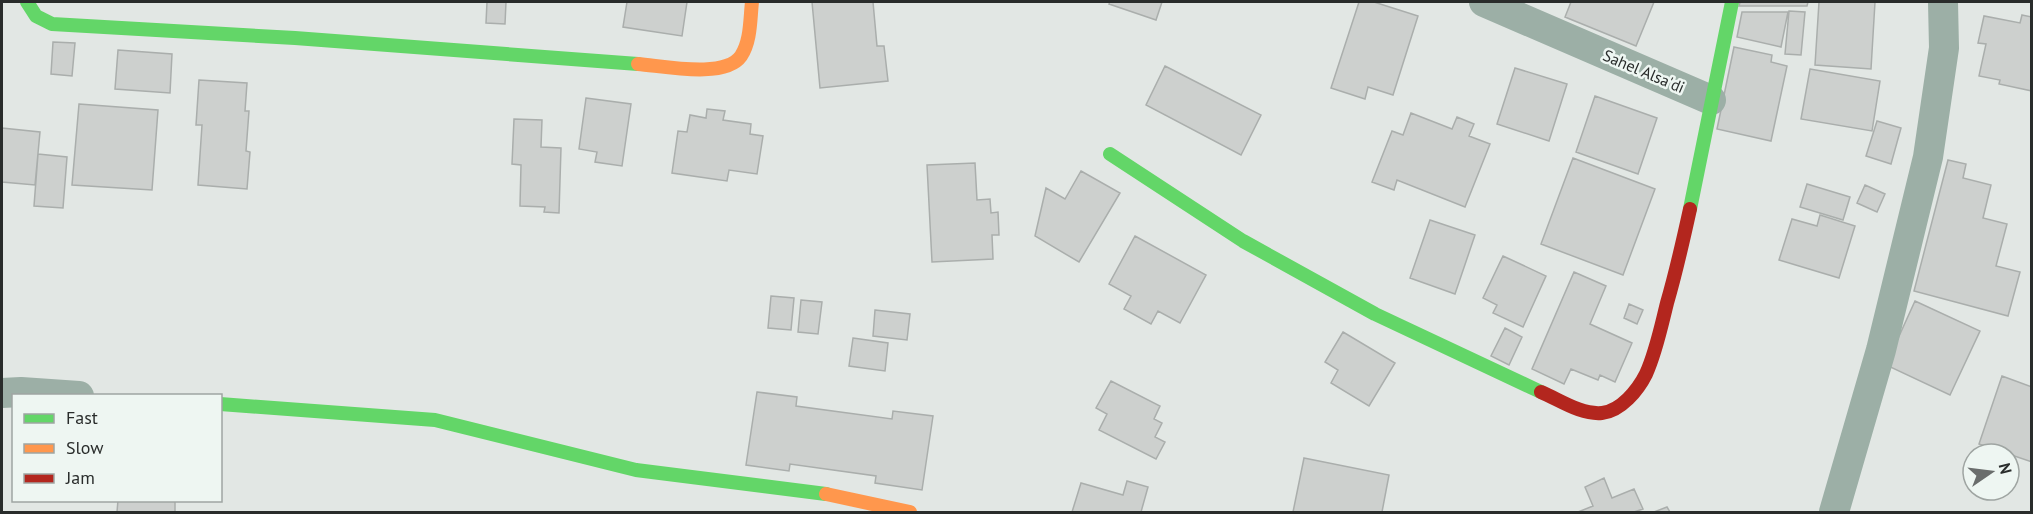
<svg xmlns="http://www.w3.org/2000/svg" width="2033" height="514" viewBox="0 0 2033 514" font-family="'PT Sans',sans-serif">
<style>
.building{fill:#cdd0ce;stroke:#aaaeac;stroke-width:1.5}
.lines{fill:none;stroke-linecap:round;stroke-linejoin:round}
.street{stroke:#9cafa6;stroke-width:30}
.fast{stroke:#63d668;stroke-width:14}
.slow{stroke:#ff974d;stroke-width:14}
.jam{stroke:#b3261e;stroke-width:14}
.labels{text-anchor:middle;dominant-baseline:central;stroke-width:5;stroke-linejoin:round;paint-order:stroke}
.street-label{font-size:16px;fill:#292c2b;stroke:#eef6f2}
</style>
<rect width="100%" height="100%" fill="#e2e7e4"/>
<!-- building -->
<path class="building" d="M487,2H506L505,24L486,23Z
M627,2H687L682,36L623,27Z
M812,2H873L877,46H884L888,81L820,88Z
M1110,2H1162L1156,20L1109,4Z
M1359,2H1374L1418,16L1393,95L1368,87L1365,99L1331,88Z
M1571,2H1654L1636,46L1565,17Z
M1740,2H1808L1807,6H1739Z
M1819,2H1875L1871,69L1815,65Z
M1789,11L1805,12L1801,55L1785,54Z
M1742,12H1788L1781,47L1737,37Z
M2022,15L2032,17V91L1999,84L2000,80L1979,76L1986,44L1978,43L1984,16L2020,23Z
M53,42L75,43L72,76L51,74Z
M1734,47L1772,55L1771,62L1787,66L1771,141L1717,129Z
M118,50L172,54L170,93L115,89Z
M1165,66L1261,115L1241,155L1146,105Z
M1515,68L1567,84L1549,141L1497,124Z
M1810,69L1880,81L1872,131L1801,119Z
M199,80L247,83L245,111H249L246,151L250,152L247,189L198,185L202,125H196Z
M1595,96L1657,118L1638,174L1576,152Z
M586,98L631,104L622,166L595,162L597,152L579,149Z
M79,104L158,110L152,190L72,185Z
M707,109L725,111L723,120L751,124L750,134L763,136L757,174L729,170L727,181L672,173L678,131L687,132L690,115L706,118Z
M1411,113L1452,129L1457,117L1474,124L1469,136L1490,144L1465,207L1397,180L1394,190L1372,182L1392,131L1403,135Z
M514,119L542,120L541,147L561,148L559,213L544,212L545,207L520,206L521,165L512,164Z
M1877,121L1901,128L1891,164L1866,156Z
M2,128L40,132L35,185L2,182Z
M38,154L67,157L63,208L34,206Z
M1573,158L1655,189L1623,275L1541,244Z
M1948,160L1966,164L1963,178L1991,185L1983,218L2007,224L1996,266L2020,272L2008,316L1914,291Z
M975,163L977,200L990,199L991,213L998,212L999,235H992L993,259L932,262L927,165Z
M1081,171L1120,193L1079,262L1035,236L1046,188L1065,199Z
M1807,184L1850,197L1843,220L1800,207Z
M1865,185L1885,194L1877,212L1857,203Z
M1820,215L1855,226L1839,278L1779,260L1792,219L1817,226Z
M1430,220L1475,235L1455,294L1410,278Z
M1135,236L1206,275L1180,323L1158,311L1151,324L1124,309L1131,296L1109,284Z
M1503,256L1546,276L1523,327L1493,313L1497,305L1483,298Z
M1574,272L1606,286L1590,324L1632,343L1615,382L1600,375L1598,380L1571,369L1564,384L1532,369Z
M771,296L794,298L791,330L768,328Z
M801,300L822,302L818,334L798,332Z
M1915,301L1980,331L1950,395L1886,365Z
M1629,304L1643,310L1637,324L1624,318Z
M875,310L910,314L907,340L873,336Z
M1505,328L1522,337L1509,365L1491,356Z
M1343,332L1395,363L1369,406L1331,383L1338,370L1325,362Z
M853,338L888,343L885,371L849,366Z
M2002,376L2032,387V462L1979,444Z
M1111,381L1160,406L1154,419L1162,423L1155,437L1165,442L1156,459L1099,430L1107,414L1096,408Z
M757,392L797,397L796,406L892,419L893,411L933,416L922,490L875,483L876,476L790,464L789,471L746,465Z
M1304,458L1389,475L1382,512H1293Z
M1604,478L1612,498L1634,489L1643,509L1634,512H1578L1593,506L1585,487Z
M1127,481L1148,487L1141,512H1072L1081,483L1123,495Z
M118,500H175V512H117Z
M1667,507L1670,512H1654Z"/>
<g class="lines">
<!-- street -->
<path class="street" d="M1484,2L1711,100
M2,393L21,392L79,396
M1834,512L1881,350L1928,157L1944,48L1943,2"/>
<!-- fast -->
<path class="fast" d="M27,2L36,16L52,24L295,38L638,64
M1110,154L1243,241L1375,314L1541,392
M1690,209L1732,2
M220,404L435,420L636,470L826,494"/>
<!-- slow -->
<path class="slow" d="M638,64C664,66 725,79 741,56C751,41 750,19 752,2
M826,494L910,512"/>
<!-- jam -->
<path class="jam" d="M1541,392C1560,400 1581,415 1602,413C1621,411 1638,390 1646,374C1656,352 1661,327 1667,303C1676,272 1683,241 1690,209"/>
</g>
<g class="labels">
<!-- street labels -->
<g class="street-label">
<text transform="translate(1644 71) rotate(23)">Sahel Alsa'di</text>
</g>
</g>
<!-- border -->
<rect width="2033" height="514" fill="none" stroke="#292c2b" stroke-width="6"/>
<!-- legend -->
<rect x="12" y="394" width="210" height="108" fill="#eef6f2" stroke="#9fa5a2" stroke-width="1.5"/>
<rect x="24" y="414" width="30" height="9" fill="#63d668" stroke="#9fa5a2" stroke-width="1.5"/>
<text x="66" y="424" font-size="18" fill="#292c2b">Fast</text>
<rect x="24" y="444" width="30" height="9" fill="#ff974d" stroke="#9fa5a2" stroke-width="1.5"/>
<text x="66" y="454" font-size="18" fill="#292c2b">Slow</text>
<rect x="24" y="474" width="30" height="9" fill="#b3261e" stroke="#9fa5a2" stroke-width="1.5"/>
<text x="66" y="484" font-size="18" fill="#292c2b">Jam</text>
<!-- north arrow -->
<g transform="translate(1991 472) rotate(76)"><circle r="28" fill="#eef6f2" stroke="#9fa5a2" stroke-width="1.5"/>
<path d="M0-4.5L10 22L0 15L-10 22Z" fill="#6a6d6c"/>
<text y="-9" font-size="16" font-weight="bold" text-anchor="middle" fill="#292c2b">N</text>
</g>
</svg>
